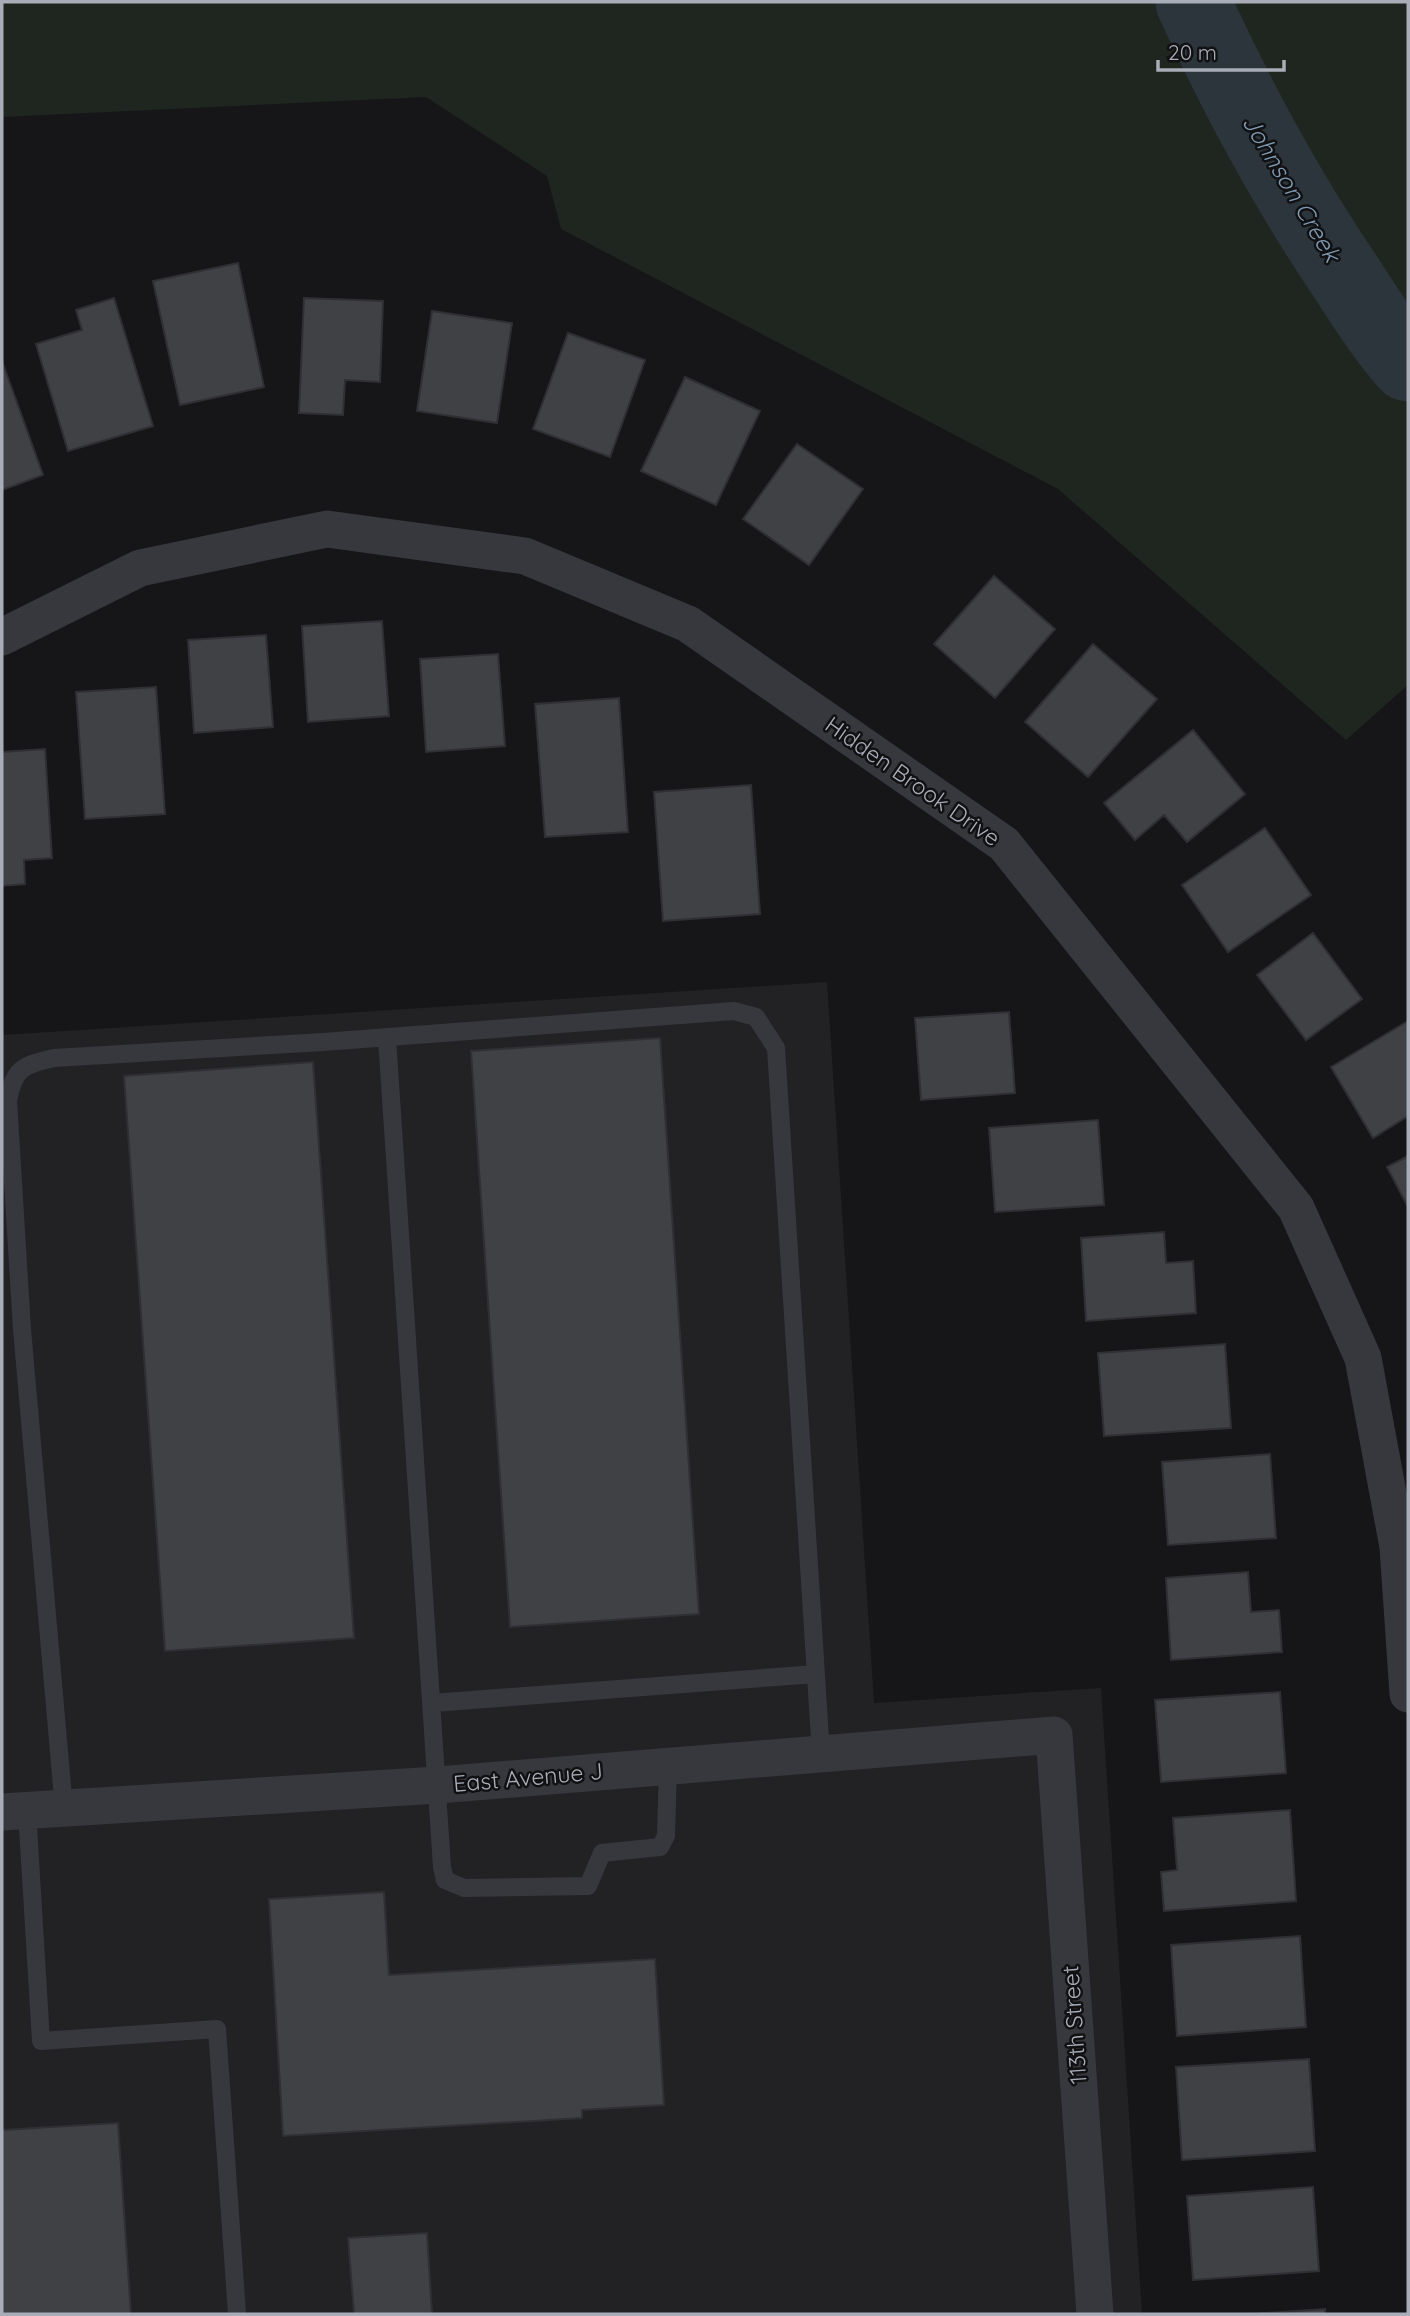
<svg xmlns="http://www.w3.org/2000/svg" width="1410" height="2316" viewBox="0 0 1410 2316" font-family="Quicksand,sans-serif">
<style>
.built{fill:#222225}
.green{fill:#1e261f}
.lines{fill:none;stroke-linecap:round;stroke-linejoin:round}
.river{stroke:#2c353c;stroke-width:75}
.building{fill:#404145;stroke:#303034;stroke-width:2}
.lane{stroke:#37383d;stroke-width:18}
.street{stroke:#37383d;stroke-width:37}
.labels{text-anchor:middle;dominant-baseline:central;stroke-width:5;stroke-linejoin:round;paint-order:stroke}
.street-label{font-size:23px;fill:#a8adb8;stroke:#111113}
.water-label{font-size:24px;font-style:italic;fill:#7f9bb3;stroke:#111113}
</style>
<rect width="100%" height="100%" fill="#161618"/>
<!-- built -->
<path class="built" d="M827,982L874,1703L1101,1688L1142,2314H2V1035Z"/>
<!-- green -->
<path class="green" d="M2,2H1408V685L1346,740L1058,489L561,229L547,176L426,97L2,117Z"/>
<g class="lines">
<!-- river -->
<path class="river" d="M1193,2C1236,96 1285,187 1343,273C1364,305 1383,336 1408,364"/>
</g>
<!-- building -->
<path class="building" d="M238,263L264,387L180,405L153,281Z
M114,298L153,426L68,451L36,344L82,330L76,310Z
M304,298L383,301L380,382L345,380L343,415L299,413Z
M432,311L512,323L497,423L417,411Z
M568,333L645,360L610,457L533,429Z
M2,361L43,475L2,490Z
M685,377L760,411L716,505L641,471Z
M797,444L863,489L809,565L743,519Z
M994,576L1055,629L995,698L934,644Z
M382,621L389,716L308,722L302,626Z
M266,635L273,727L194,733L188,640Z
M1093,644L1157,699L1088,777L1025,722Z
M498,654L505,746L426,752L420,659Z
M156,687L165,814L85,819L76,692Z
M619,698L628,832L545,837L535,704Z
M1193,730L1245,794L1187,842L1164,815L1135,840L1104,803Z
M45,749L52,858L24,860L25,884L2,886V752Z
M751,785L760,914L663,921L654,792Z
M1265,828L1311,895L1228,952L1182,885Z
M1313,933L1362,999L1306,1040L1257,975Z
M1009,1012L1015,1093L921,1100L915,1018Z
M1408,1021V1116L1373,1138L1331,1067Z
M660,1038L699,1614L510,1627L471,1051Z
M313,1062L354,1638L165,1651L124,1076Z
M1098,1120L1104,1205L995,1212L989,1128Z
M1408,1156V1207L1387,1167Z
M1164,1232L1166,1263L1193,1261L1196,1313L1086,1321L1081,1238Z
M1225,1344L1231,1428L1104,1436L1098,1353Z
M1270,1454L1276,1538L1168,1545L1162,1462Z
M1248,1572L1251,1612L1279,1610L1282,1652L1171,1660L1166,1578Z
M1280,1692L1286,1773L1161,1782L1155,1700Z
M1290,1810L1296,1901L1164,1911L1161,1872L1177,1870L1173,1818Z
M384,1892L389,1975L655,1959L664,2105L582,2110V2118L283,2136L269,1899Z
M1300,1936L1306,2027L1177,2036L1171,1945Z
M1309,2059L1315,2151L1182,2160L1176,2067Z
M118,2123L131,2314H2V2130Z
M1313,2187L1319,2271L1193,2280L1187,2196Z
M427,2233L432,2314H354L348,2238Z
M1325,2309V2314H1250Z"/>
<g class="lines">
<!-- lane -->
<path class="lane" d="M387,1038L442,1867L445,1880L464,1888L588,1886L602,1853L660,1847L666,1836L668,1766
M432,1703L816,1674
M64,1809L22,1329L8,1101C14,1068 23,1065 54,1058L323,1042L734,1011L756,1017L776,1048L821,1754
M27,1811L41,2041L217,2029L237,2314"/>
<!-- street -->
<path class="street" d="M2,637L140,568L327,529L525,556L688,624L1004,844L1296,1208L1363,1358L1398,1547L1408,1694
M2,1812L438,1785L1054,1735L1095,2314"/>
</g>
<g class="labels">
<!-- street labels -->
<g class="street-label">
<text transform="translate(913 781) rotate(35)">Hidden Brook Drive</text>
<text transform="translate(528 1777) rotate(-5)">East Avenue J</text>
<text transform="translate(1074 2025) rotate(-94)">113th Street</text>
</g>
<!-- water labels -->
<g class="water-label">
<text transform="translate(1292 188) rotate(59)">Johnson Creek</text>
</g>
</g>
<!-- border -->
<rect width="1410" height="2316" fill="none" stroke="#a8adb8" stroke-width="7"/>
<!-- scale -->
<path d="M1158 60v10h126v-10" fill="none" stroke="#a8adb8" stroke-width="3.5"/>
<text x="1168" y="60" font-size="21" fill="#a8adb8" stroke="#111113" stroke-width="5" paint-order="stroke">20 m</text>
</svg>
